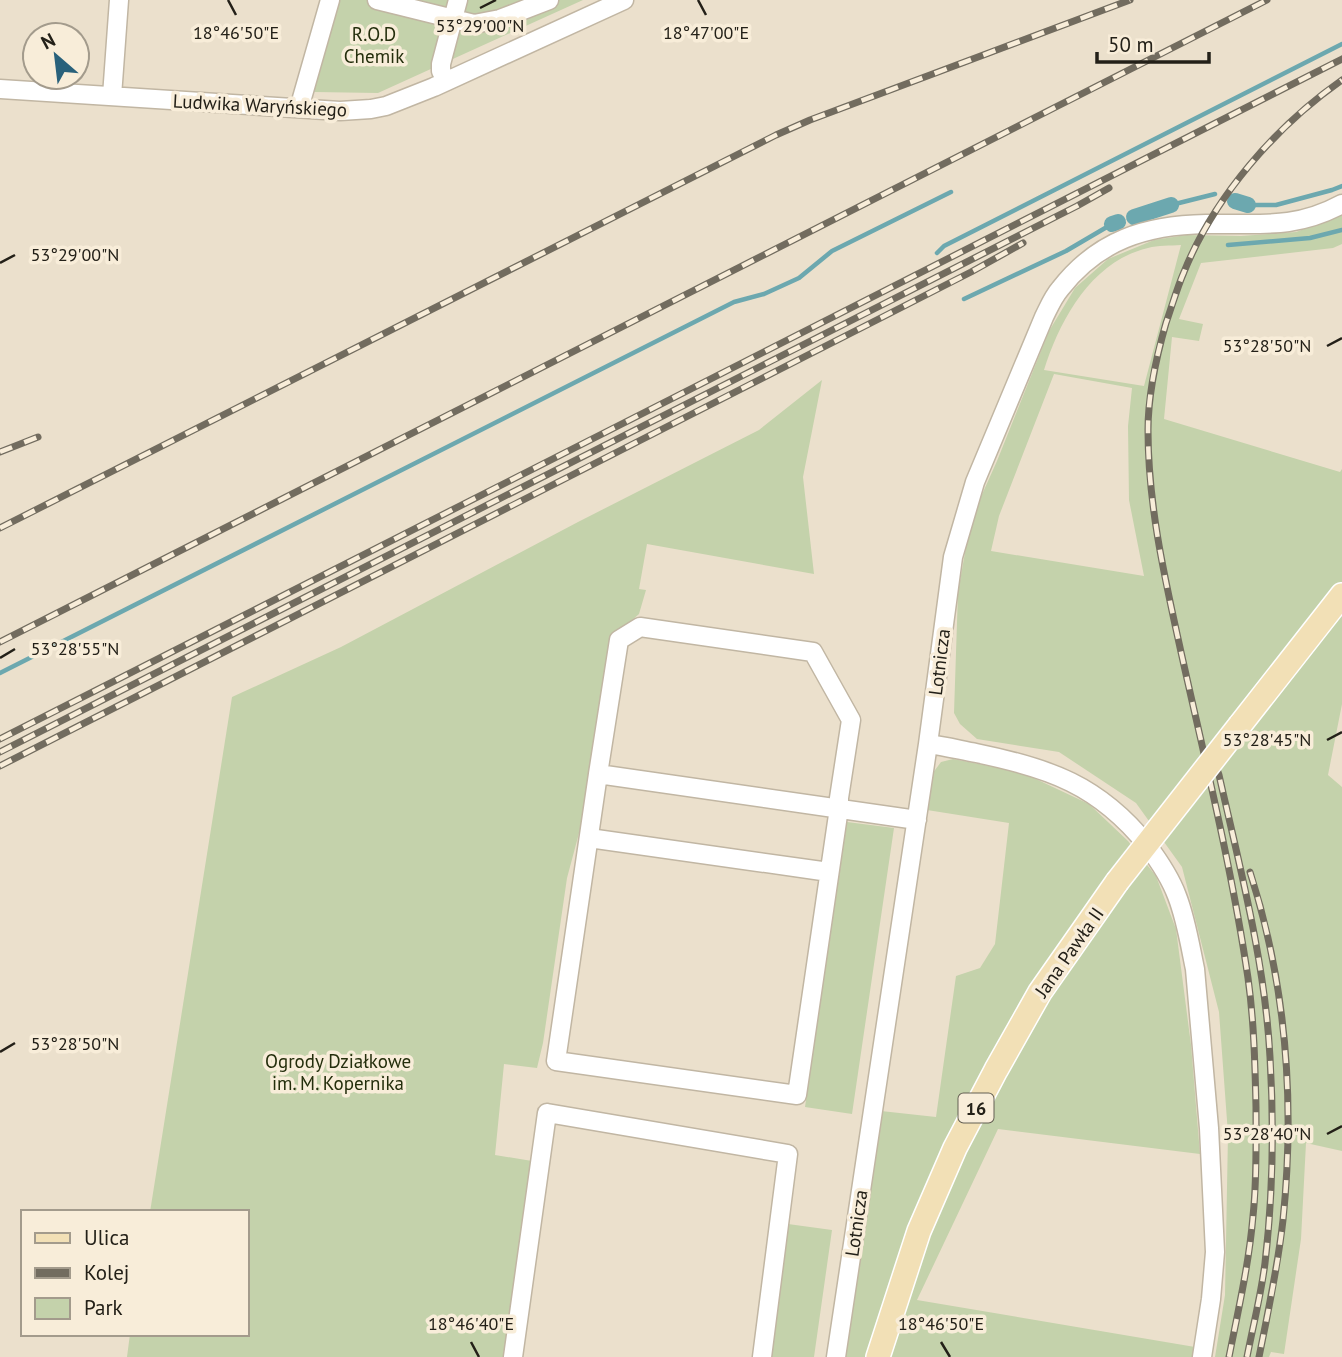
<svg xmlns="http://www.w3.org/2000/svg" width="1342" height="1357" viewBox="0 0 1342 1357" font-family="'PT Sans',sans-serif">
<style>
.green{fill:#c4d2ab;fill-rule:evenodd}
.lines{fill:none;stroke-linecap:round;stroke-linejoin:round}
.stream{stroke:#6ca8af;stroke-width:4.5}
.canal{stroke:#6ca8af;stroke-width:16}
.minor-casing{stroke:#c1b6a3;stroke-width:21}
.major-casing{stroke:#fff;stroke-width:26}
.minor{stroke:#fff;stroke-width:18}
.major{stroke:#f2e0b6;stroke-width:23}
.rail-casing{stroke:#726c5f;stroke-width:7}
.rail{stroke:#f8edd9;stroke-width:4.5;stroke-dasharray:13;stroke-linecap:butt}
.major-bridge-casing{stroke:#fff;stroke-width:26;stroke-linecap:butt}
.major-bridge{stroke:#f2e0b6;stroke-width:23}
.ticks{fill:none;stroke:#232018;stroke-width:2.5}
.labels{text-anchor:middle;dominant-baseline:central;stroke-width:7;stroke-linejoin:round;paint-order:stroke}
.shield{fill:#f8edd9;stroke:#635e52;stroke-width:2}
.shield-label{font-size:18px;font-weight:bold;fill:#232018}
.park-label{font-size:19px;fill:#242e0c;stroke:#f8edd9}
.street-label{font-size:19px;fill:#232018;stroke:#f8edd9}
.ticks-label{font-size:18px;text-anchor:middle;fill:#232018;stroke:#f8edd9;stroke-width:7;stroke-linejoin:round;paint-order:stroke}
</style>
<rect width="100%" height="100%" fill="#ebe0cc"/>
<!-- green -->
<path class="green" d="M339,0H583L378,93L314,92Z
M1342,215V244L1333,248L1201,263L1179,319L1203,324L1199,341L1172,337L1164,419L1340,472L1342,469V704L1328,775L1342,787V1151L1306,1143L1301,1239L1284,1354L1271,1352L1269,1357H1215L1225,1295L1228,1134L1219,1012L1182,867L1136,803L1059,752L977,739L960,724L954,713L958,592L971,519L997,461L1049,331L1075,288L1108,259L1154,240L1186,235L1241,236L1296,232ZM1181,245L1144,386L1044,370C1060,319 1092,261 1148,248C1158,245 1170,246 1181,245ZM1054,374L1132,388L1128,426L1129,500L1144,576L991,551L999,516Z
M822,380L803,477L814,574L647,544L639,589L646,590L639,614L613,637L586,807L567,878L543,1043L537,1068L504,1064L495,1155L532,1161L503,1357H127L130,1334H247V1212H150L232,697L341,647L578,522L759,430Z
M953,759L1021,772L1089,804L1128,841L1156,876L1176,929L1191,1045L1200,1154L998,1129L917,1300L1195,1347L1193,1357H846L881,1111L936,1117L956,976L980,968L995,944L1009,823L927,810L932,774L941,762Z
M847,822L894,828L852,1114L805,1107Z
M788,1224L832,1230L814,1357H770Z"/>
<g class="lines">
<!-- stream -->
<path class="stream" d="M1171,205L1215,194
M1248,205H1276L1332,190L1342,186
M1228,245L1310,238L1342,230
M937,253L944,246L1342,44
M964,299L1066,251L1112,224
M0,673L734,302L764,294L799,278L832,251L951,192"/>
<!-- canal -->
<path class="canal" d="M1235,201L1248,205
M1134,217L1171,205
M1112,224L1118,222"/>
<!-- minor casing -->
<g class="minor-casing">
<path id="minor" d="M377,0L474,24L500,19L549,0
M446,81L441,71V64L458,0
M0,89L340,111L371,109L386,106L434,87L624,0
M112,96L119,0
M301,108L302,98L330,0
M928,744C944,746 960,750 976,753C1049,768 1099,785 1147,845C1159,861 1170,877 1177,896C1186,919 1190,945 1195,969L1209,1128L1215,1252L1211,1299L1202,1357
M598,774L619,640L640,627L813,652L851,720L839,798V808L797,1095L556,1061L598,774L917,820
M589,838L829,872
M513,1357L547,1113L788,1154L762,1357
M836,1357L928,744L953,557L975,482L1044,317C1049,307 1053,297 1060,289C1098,240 1146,225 1206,224C1258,223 1294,230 1342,204"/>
</g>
<!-- major casing -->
<g class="major-casing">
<path id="major" d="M1240,725L1342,595
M878,1357L919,1231L955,1148L996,1070L1040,992L1117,882"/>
</g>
<!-- minor -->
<use href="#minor" class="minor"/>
<!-- major -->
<use href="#major" class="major"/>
<!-- rail casing -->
<g class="rail-casing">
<path id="rail" d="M0,452L38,437
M0,528L776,135L810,120L1130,0
M0,642L1267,0
M0,739L1342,59
M0,752L1077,206L1109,188
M1212,755L1219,775C1240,868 1265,962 1270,1057C1274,1125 1273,1195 1265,1263C1261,1295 1253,1326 1247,1357
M0,766L971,272L1023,243
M1250,872C1286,984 1295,1103 1283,1220C1278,1266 1268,1312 1259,1357
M1229,1357C1238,1311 1249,1264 1253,1216C1257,1180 1256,1143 1256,1107C1255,1064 1254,1021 1248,978C1232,869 1205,760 1181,652C1165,579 1148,506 1148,430C1148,394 1156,358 1166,323C1172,306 1177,288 1184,272C1214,197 1276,126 1342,80"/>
</g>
<!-- rail -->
<use href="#rail" class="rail"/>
<!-- major-bridge casing -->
<g class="major-bridge-casing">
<path id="major-bridge" d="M1117,882L1240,725"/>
</g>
<!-- major-bridge -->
<use href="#major-bridge" class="major-bridge"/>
</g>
<!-- ticks -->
<path class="ticks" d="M228,0L236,15M698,0L706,15M480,8L496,0M0,263L15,255M1327,346L1342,338M0,658L15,649M1327,740L1342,732M0,1052L15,1043M1327,1134L1342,1126M471,1342L479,1357M941,1342L950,1357"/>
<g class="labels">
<!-- shield labels -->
<rect class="shield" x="958.5" y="1093.5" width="35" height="29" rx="5"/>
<g class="shield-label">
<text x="976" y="1108">16</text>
</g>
<!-- park labels -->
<g class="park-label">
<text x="374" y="34">R.O.D<tspan x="374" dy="22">Chemik</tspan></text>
<text x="338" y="1061">Ogrody Działkowe<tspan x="338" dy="22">im. M. Kopernika</tspan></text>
</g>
<!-- street labels -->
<g class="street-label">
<text transform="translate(260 105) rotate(3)">Ludwika Waryńskiego</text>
<text transform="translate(939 662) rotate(-83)">Lotnicza</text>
<text transform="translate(1069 952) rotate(-55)">Jana Pawła II</text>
<text transform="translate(856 1223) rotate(-82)">Lotnicza</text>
</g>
</g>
<g class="ticks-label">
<text x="480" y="32">53°29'00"N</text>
<text x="236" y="39">18°46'50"E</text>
<text x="706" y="39">18°47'00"E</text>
<text x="75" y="261">53°29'00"N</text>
<text x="1267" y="352">53°28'50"N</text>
<text x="75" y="655">53°28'55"N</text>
<text x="1267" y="746">53°28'45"N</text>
<text x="75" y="1050">53°28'50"N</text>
<text x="1267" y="1140">53°28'40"N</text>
<text x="471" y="1330">18°46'40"E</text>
<text x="941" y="1330">18°46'50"E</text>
</g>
<!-- legend -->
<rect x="21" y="1210" width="228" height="126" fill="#f8edd9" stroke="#a39b8c" stroke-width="2"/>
<rect x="35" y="1233" width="35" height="10" fill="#f2e0b6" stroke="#a39b8c" stroke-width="2"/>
<text x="84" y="1245" font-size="21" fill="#232018">Ulica</text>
<rect x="35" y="1268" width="35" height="10" fill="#726c5f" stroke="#a39b8c" stroke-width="2"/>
<text x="84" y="1280" font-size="21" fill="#232018">Kolej</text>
<rect x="35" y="1298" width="35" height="21" fill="#c4d2ab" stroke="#a39b8c" stroke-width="2"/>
<text x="84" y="1315" font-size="21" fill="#232018">Park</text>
<!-- north arrow -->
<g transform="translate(56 56) rotate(332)"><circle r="33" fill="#f8edd9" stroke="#a39b8c" stroke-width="2"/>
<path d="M0-5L12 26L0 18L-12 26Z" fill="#29617b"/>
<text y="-10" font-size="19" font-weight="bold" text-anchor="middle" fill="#232018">N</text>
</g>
<!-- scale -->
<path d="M1097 52v10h112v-10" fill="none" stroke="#232018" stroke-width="3.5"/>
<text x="1108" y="52" font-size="21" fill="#232018" stroke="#f8edd9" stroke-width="5" paint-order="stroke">50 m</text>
</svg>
